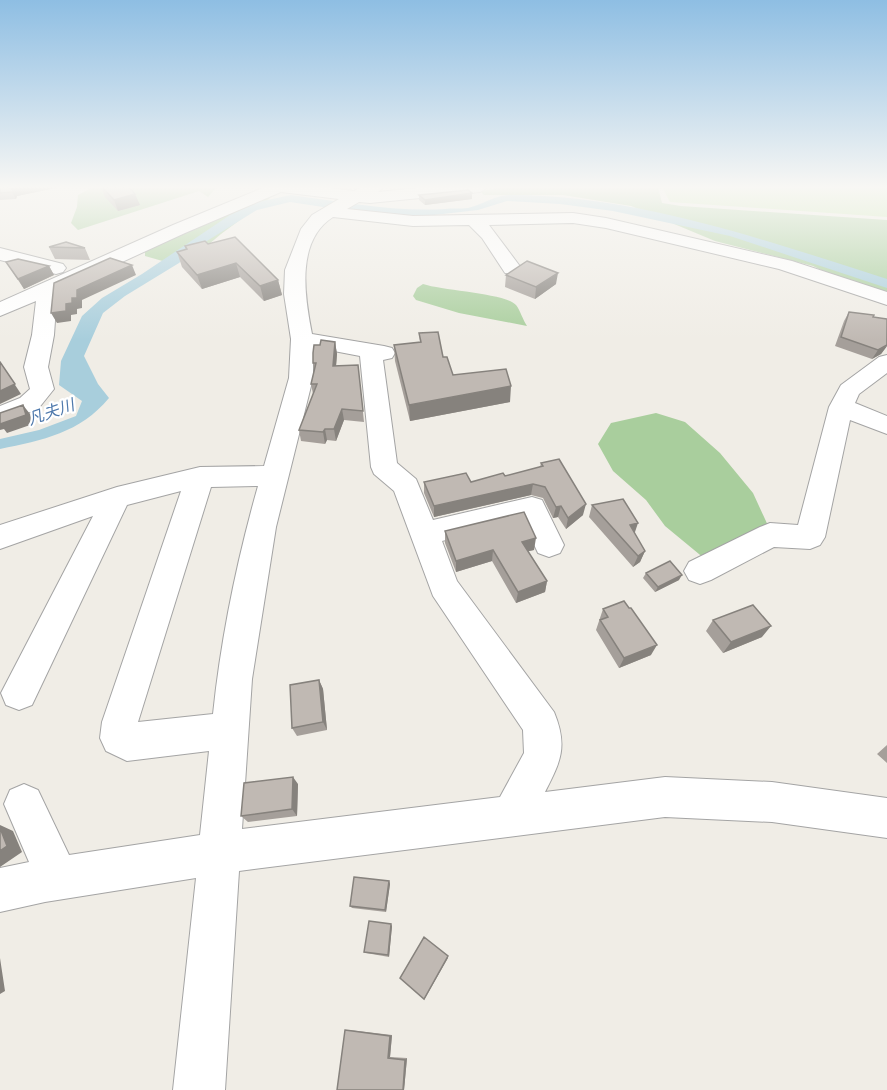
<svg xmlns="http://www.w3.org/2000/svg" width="887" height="1090" viewBox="0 0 887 1090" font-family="'Fira Sans','Noto Sans JP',sans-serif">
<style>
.grass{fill:#c8e8ae}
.forest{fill:#a9ce9d}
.water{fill:#a8cedc}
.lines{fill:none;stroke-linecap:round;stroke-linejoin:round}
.minor-casing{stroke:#a4a4a4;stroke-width:2}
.minor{fill:#fff;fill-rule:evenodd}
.wall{fill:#a59f9a}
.shaded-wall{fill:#86827d}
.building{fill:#c0b9b3;stroke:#86827d;stroke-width:1.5}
.labels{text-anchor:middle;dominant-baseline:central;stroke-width:4.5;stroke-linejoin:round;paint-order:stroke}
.far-water-label{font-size:16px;font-style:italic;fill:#4f79ac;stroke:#fff}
</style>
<rect width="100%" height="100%" fill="#f0ede6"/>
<!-- grass -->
<path class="grass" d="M662,187H887V217L670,202Z"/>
<!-- forest -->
<path class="forest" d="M93,187H217L208,197L199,191L78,230L71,223L77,207L78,195Z
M506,187H658L662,203L681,206L887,220V292L835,277L813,266L715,241L631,206L563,195H484L480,191Z
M268,196L270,198L221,234L195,256L166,262L145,256V249Z
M423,284C444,291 505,293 516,305C520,310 523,320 527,326L459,313L416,300L413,296L417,288Z
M656,413L685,422L720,453L753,493L770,530L705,559L665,526L646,500L613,471L598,444L611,423Z"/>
<!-- water -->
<path class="water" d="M291,195C342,202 394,212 445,209C452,208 460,209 468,208C482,205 495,195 511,195C637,195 768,241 887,279V288L730,236L613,211L560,204L507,201L478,210L425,216L363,213L290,202L257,210L194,249L179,263L125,296L103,313L84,356L98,384L109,398C80,433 43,440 0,449V439L39,430L76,416L82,401L59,385L61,361L82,316L102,298L142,274L230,215L258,202Z"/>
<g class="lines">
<!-- minor casing -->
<g class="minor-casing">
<path id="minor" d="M265,187H322L354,191L362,187H384L378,192L426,187H488L480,192L370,203L359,202L347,209L413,216L573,213L606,218L792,261L887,292V305L779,269L606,228L573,223L489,225L522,269L519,273H505L482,238L469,225L413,226L333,217C295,241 305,298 312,334L384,346L392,348L395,353L392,358L383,360L397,463L416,479L433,520L532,497L542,500L564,545L560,553L549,557L538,553L523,521L442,541L457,581L554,712C568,746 561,761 545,792L665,777L772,782L887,798V838L772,822L665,817L239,871L225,1090H173L196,878L45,902L0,912V868L29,862L4,804L10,790L24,784L38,790L69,855L200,835L209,751L127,761L106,751L100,738L102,722L181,491L127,505L32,705L19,710L6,705L1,693L93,516L0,549V525L117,487L200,467L264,466L289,378L291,339L284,294L285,270L301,229L312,215L339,199L281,192L185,233L57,292L54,335L48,367L54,389L38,409L0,423V406L20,398L30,389L24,367L32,335L36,301L0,316V302L173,225ZM313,347L360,356L371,467L374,474L394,491L433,596L523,730L524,753L500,797L242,829L252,679L276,527L313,378ZM258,486C237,560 221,638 213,714L138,722L211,487Z
M0,248L63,264L66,268L63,272L56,274L0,260Z
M887,355V373L859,394L855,403L887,416V434L850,420L825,537L820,545L810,549L774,547L711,580L700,584L689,580L684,571L689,562L760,527L770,523L798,525L829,407L841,385L879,357Z"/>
</g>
<!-- minor -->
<use href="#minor" class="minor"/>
</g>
<!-- wall -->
<path class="wall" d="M0,187L12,189L14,187H60L17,196L16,199L0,200Z
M101,187H129L140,205L118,211L105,197Z
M472,193V199L425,205L419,200V195Z
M208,244L278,280L282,295L264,301L240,277L202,289L182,267L177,252L186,250L185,246Z
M49,247L85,248L90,260L55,259Z
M6,262L49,266L54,275L24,289Z
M506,275L556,284L535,299L505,287Z
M849,312L873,317L887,346L881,354L872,359L835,346L844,321Z
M419,333L443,357L453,375L510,402L410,421L395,361L394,345L420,342Z
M335,342L337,354L336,366L358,365L364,422L344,420L336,441L327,440L325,444L301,441L299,430L313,394L311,384L314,370L313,363L320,345Z
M541,463L583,515L566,529L558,517L553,518L543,498L531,495L434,517L424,493V482H471L505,476L540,467Z
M592,505L634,533L645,551L640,562L633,567L589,517Z
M445,531L534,550L528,551L547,581L545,592L516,603L492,561L456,572L445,543Z
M646,573L679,580L655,592L643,578Z
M603,609L651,655L619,668L596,630Z
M713,620L762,637L723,653L706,631Z
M319,680L323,689L327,730L297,736L292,728Z
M887,745V763L877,754Z
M298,784L297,816L248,822L241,816Z
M389,881L390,884L386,912L352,908L350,906Z
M392,926L389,957L366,953L364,952Z
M345,1030H349L392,1035L390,1057L407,1058L404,1090H337Z"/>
<!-- shaded-wall -->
<path class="shaded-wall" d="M23,187H60L17,196L16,199L12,192L14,189Z
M472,193V199L425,205V200Z
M135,194L140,205L118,211L114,200Z
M236,263L240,277L202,289L197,275Z
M132,265L136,275L82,300V308L77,309V314L71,315V321L57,323L51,313L66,304L72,298L77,290Z
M49,266L54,275L24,289L18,279Z
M558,273L556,284L535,299L536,287Z
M278,280L282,295L264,301L260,286Z
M335,342L337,354L335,378L333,366Z
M887,346L881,354L872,359L878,350Z
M0,362L21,394L0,404Z
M511,386L510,402L410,421L409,405Z
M23,405L30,414L33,424L7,433L4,429L0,430V420Z
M342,409L344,420L336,441L334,429Z
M325,429L327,440L325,444L323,432Z
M533,484L531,495L434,517V506Z
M586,504L583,515L566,529L568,518Z
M561,506L558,517L553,518L556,507Z
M638,523L634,535L630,525Z
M536,538L534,550L520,553L522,542Z
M493,550L492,561L456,572V561Z
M645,551L640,562L633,567L638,556Z
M682,575L679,580L655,592L658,587Z
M547,581L545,592L516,603L518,592Z
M771,626L762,637L723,653L731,642Z
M657,645L651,655L619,668L624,658Z
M319,680L323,689L327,730L323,722Z
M293,777L298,784L297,816L292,809Z
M0,825L13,831L22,852L0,867Z
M389,881L390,884L386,912L385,910Z
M391,924L392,926L389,957L388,955Z
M448,956V958L424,1000V999Z
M0,958L5,991L0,994Z
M392,1035L390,1057L388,1058L390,1036Z
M407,1058L404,1090H403L405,1060Z"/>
<!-- building -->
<path class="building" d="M0,187H7L12,189L14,187H23L14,189L12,192L0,193Z
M102,187H129L135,194L114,200Z
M468,190L472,193L425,200L419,195Z
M235,237L278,280L260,286L236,263L197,275L177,252L187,249L185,246L205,241L208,244Z
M66,242L85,248L49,247Z
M110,258L132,265L77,290V298H72V303L66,304V311L51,313L54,283Z
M18,259L49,266L18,279L6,262Z
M527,261L558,273L536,287L506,275Z
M849,312L874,315L873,317L887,319V345L878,350L841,337Z
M438,332L443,357H447L453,375L506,369L511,386L409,405L394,345L421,342L419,333Z
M321,340L335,342L333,366L358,365L363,411L342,409L334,429H325L323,432L299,430L317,384H311L316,363H313V353L314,345H320Z
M0,362L15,384L0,391Z
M23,405L26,415L0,424V413Z
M559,459L586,504L568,518L561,506L556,507L545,487L533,484L434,506L424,482L466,473L471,482L503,473L505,476L543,466L541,463Z
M623,499L638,523L630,525L645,551L638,556L592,505Z
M524,512L536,538L522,542L547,581L518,592L493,550L456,561L445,531Z
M670,561L682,575L658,587L646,573Z
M624,601L629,608H631L657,645L624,658L600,620L608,617L603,609Z
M753,605L771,626L731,642L713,620Z
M319,680L323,722L292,728L290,685Z
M293,777L292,809L241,816L244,783Z
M0,828L7,846L0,851Z
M354,877L389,881L385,910L350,906Z
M369,921L391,924L388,955L364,952Z
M424,937L448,956L424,999L400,978Z
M345,1030L390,1036L388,1058L405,1060L403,1090H337Z"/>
<!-- sky -->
<linearGradient id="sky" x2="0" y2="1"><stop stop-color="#8ebee3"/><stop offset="0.55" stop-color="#f8f7f4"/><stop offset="1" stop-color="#f8f7f4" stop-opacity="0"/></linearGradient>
<rect width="887" height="340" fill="url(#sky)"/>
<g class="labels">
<!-- far-water labels -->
<g class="far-water-label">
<text transform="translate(51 412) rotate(-19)">凡夫川</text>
</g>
</g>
</svg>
